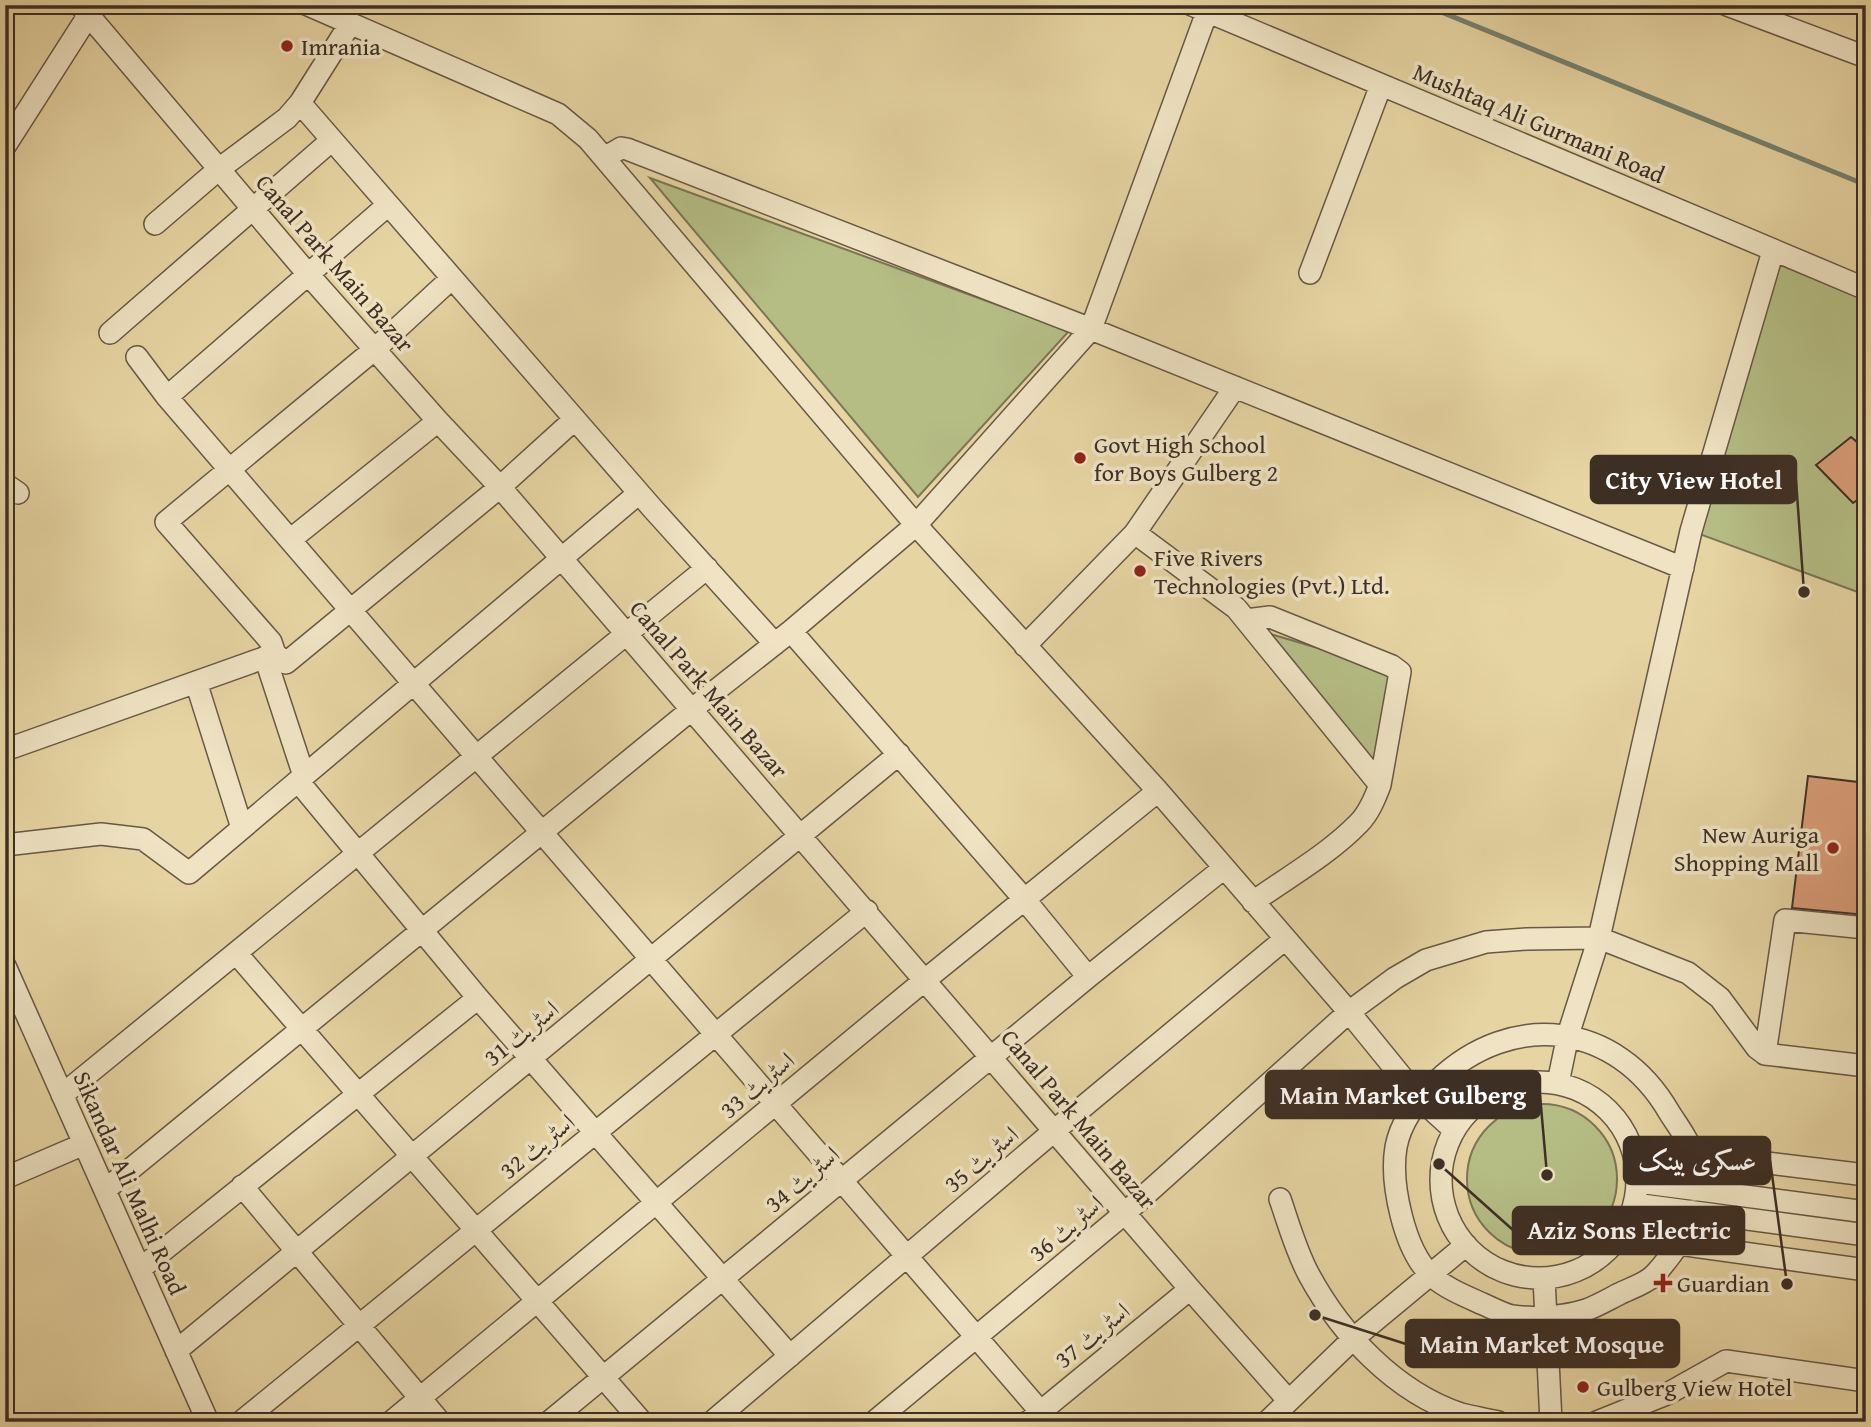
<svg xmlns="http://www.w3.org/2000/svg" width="1871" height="1427" viewBox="0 0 1871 1427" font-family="'Gentium Book Plus',Amiri,serif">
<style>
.green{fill:#b5bd85;stroke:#7a7655;stroke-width:2}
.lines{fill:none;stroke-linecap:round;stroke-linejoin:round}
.stream{stroke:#74826f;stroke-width:5}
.building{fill:#da9d79;stroke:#3e2f25;stroke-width:2}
.minor-casing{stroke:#685844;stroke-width:24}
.minor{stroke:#efe3c3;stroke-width:21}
.poi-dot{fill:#8f2418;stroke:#efe3c3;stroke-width:2.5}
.labels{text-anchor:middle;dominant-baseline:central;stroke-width:7;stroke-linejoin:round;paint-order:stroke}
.poi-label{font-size:24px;fill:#3e2f25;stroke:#efe3c3;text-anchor:start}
.street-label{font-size:24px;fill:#3e2f25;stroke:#efe3c3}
.leader{fill:none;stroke:#3e2f25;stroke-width:2.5}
.callout-dot{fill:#3e2f25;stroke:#efe3c3;stroke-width:2.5}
.callout{fill:#3e2f25;stroke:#3e2f25;stroke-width:2.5}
.callout-label{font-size:26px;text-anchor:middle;font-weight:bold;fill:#fff}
</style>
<rect width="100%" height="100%" fill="#e6d4a2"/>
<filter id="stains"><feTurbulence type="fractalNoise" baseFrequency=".00286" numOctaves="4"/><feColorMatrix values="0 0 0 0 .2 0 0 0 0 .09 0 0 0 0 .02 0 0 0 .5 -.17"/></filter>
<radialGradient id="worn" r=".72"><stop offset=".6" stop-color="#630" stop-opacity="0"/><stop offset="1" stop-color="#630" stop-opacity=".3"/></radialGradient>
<!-- green -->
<path class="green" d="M650,178L1069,331L918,497Z
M1773,251L1866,288V595L1691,531Z
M1267,633L1386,668L1394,674L1373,768Z
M1467 1179a75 75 0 1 1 150 0a75 75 0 1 1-150 0Z"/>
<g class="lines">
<!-- stream -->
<path class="stream" d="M1424,5L1866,185"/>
</g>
<!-- building -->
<path class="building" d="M1851,437L1857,442L1866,438V494L1853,503L1816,465Z
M1808,776L1866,783V915L1792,908Z"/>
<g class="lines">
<!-- minor casing -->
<g class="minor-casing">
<path id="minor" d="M80,5L307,273L438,421L500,487L1190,1289L1288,1400
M308,5L558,114L588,139L916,525L1158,791L1349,1012L1419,1098L1454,1130
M1192,5L1866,289
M1727,5L1866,57
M300,103L653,509L775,644
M5,146L95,5
M604,158L621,148L627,149L1091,329L1683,568
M155,224L219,169L287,118L300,103L350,24
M1310,273L1381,85
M110,333L332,140
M137,357L167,397L1040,1411
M167,397L388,205
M5,484L18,493
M1135,533L1236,608L1380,785
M290,540L438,421
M1246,620L1270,617L1392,666L1400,672L1380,785C1375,798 1369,813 1359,823C1329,854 1288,877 1253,902
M791,631L1025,900L1088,977
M1025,646L1135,533L1235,387
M275,654L271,642L166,522L375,349L452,278
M265,657L304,776
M196,682L242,828
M5,750L275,654L286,663L500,487L575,419
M298,781L478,998L790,1356
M5,845L101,834L143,839L189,873L639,493
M236,953L642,1422
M5,966L208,1422
M1765,1054L1785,920L1866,928
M1441 1180a98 98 0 1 1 196 0a98 98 0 1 1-196 0Z
M1558,1083L1568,1035L1599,938L1691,531L1773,251
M62,1095L707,568
M1694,1154L1866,1175
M5,1178L84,1144
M1638,1182L1866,1212
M242,1186L440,1422
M105,1190L691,710L791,631L916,525L1091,329L1207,12
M1280,1199C1289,1225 1296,1251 1309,1275C1341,1334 1395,1392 1461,1414C1472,1417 1486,1419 1498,1422
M1635,1204L1866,1235
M1686,1211L1679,1244L1866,1270
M1679,1244C1671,1254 1662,1268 1652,1277C1644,1284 1629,1289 1619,1294C1609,1299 1597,1306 1586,1310C1565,1317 1534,1319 1512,1316C1503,1314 1492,1308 1483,1304C1465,1296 1447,1289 1432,1276C1404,1251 1390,1183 1396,1147C1401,1120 1418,1099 1437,1081C1512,1009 1617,1022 1669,1112C1677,1125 1689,1140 1693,1154C1696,1164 1693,1180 1693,1190
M140,1269L478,998
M1544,1278L1551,1422
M176,1351L899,754
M241,1422L867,911
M391,1422L925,980L1158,791
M549,1422L1088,977L1224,868
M712,1422L1054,1131L1285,939
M874,1422L1125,1213L1349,1012L1395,978L1426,960L1486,942L1527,939L1599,938L1688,973L1720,998L1757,1048L1765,1054L1866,1066
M1028,1422L1190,1289
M1267,1422L1354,1338L1466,1245
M1597,1422L1669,1393L1726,1361L1866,1381"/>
</g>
<!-- minor -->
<use href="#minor" class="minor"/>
</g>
<!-- markers -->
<g class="poi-dot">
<circle cx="287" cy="46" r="7"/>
<circle cx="1080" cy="458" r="7"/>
<circle cx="1140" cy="571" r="7"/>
<circle cx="1833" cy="848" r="7"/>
<path d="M1659.5 1272.5h7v7h7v7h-7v7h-7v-7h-7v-7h7z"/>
<circle cx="1583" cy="1387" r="7"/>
</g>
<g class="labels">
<!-- poi labels -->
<g class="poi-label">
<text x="301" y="46">Imrania</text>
<text x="1094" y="444">Govt High School<tspan x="1094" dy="28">for Boys Gulberg 2</tspan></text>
<text x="1154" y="557">Five Rivers<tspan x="1154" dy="28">Technologies (Pvt.) Ltd.</tspan></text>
<text x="1819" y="834" text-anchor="end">New Auriga<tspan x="1819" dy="28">Shopping Mall</tspan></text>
<text x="1677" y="1283">Guardian</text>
<text x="1597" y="1387">Gulberg View Hotel</text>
</g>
<!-- street labels -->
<g class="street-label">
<text transform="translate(1539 123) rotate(23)">Mushtaq Ali Gurmani Road</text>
<text transform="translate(335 263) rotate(49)">Canal Park Main Bazar</text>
<text transform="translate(709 689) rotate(49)">Canal Park Main Bazar</text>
<text transform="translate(521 1033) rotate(-39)">اسٹریٹ 31</text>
<text transform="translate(757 1085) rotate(-40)">اسٹریٹ 33</text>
<text transform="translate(1079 1119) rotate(50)">Canal Park Main Bazar</text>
<text transform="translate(537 1146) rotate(-39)">اسٹریٹ 32</text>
<text transform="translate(981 1159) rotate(-40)">اسٹریٹ 35</text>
<text transform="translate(802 1179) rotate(-40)">اسٹریٹ 34</text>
<text transform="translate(130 1183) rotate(66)">Sikandar Ali Malhi Road</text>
<text transform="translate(1066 1228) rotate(-40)">اسٹریٹ 36</text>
<text transform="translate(1092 1335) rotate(-39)">اسٹریٹ 37</text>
</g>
</g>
<!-- callouts -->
<path class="leader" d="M1804 592L1796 480M1547 1175L1540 1095M1787 1284L1770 1160M1439 1164L1513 1230M1315 1315L1406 1344"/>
<g class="callout-dot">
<circle cx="1804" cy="592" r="7"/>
<circle cx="1547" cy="1175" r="7"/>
<circle cx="1787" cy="1284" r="7"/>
<circle cx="1439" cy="1164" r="7"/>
<circle cx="1315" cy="1315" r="7"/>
</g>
<g class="callout">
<rect x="1591" y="456" width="205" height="47" rx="7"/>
<rect x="1266" y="1071" width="274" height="47" rx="7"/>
<rect x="1624" y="1137" width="146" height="47" rx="7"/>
<rect x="1513" y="1207" width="231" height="47" rx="7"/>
<rect x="1406" y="1320" width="273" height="47" rx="7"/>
</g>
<g class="callout-label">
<text x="1694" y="489">City View Hotel</text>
<text x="1403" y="1104">Main Market Gulberg</text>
<text x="1697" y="1170">عسکری بینک</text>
<text x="1629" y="1239">Aziz Sons Electric</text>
<text x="1542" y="1353">Main Market Mosque</text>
</g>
<!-- margin -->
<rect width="1871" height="1427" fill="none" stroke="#e6d4a2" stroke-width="28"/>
<rect x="7" y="7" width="1857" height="1413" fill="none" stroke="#3e2f25" stroke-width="3.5"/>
<rect x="14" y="14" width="1843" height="1399" fill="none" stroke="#3e2f25" stroke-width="2"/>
<rect width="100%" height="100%" filter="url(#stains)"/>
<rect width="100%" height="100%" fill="url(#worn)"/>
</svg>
